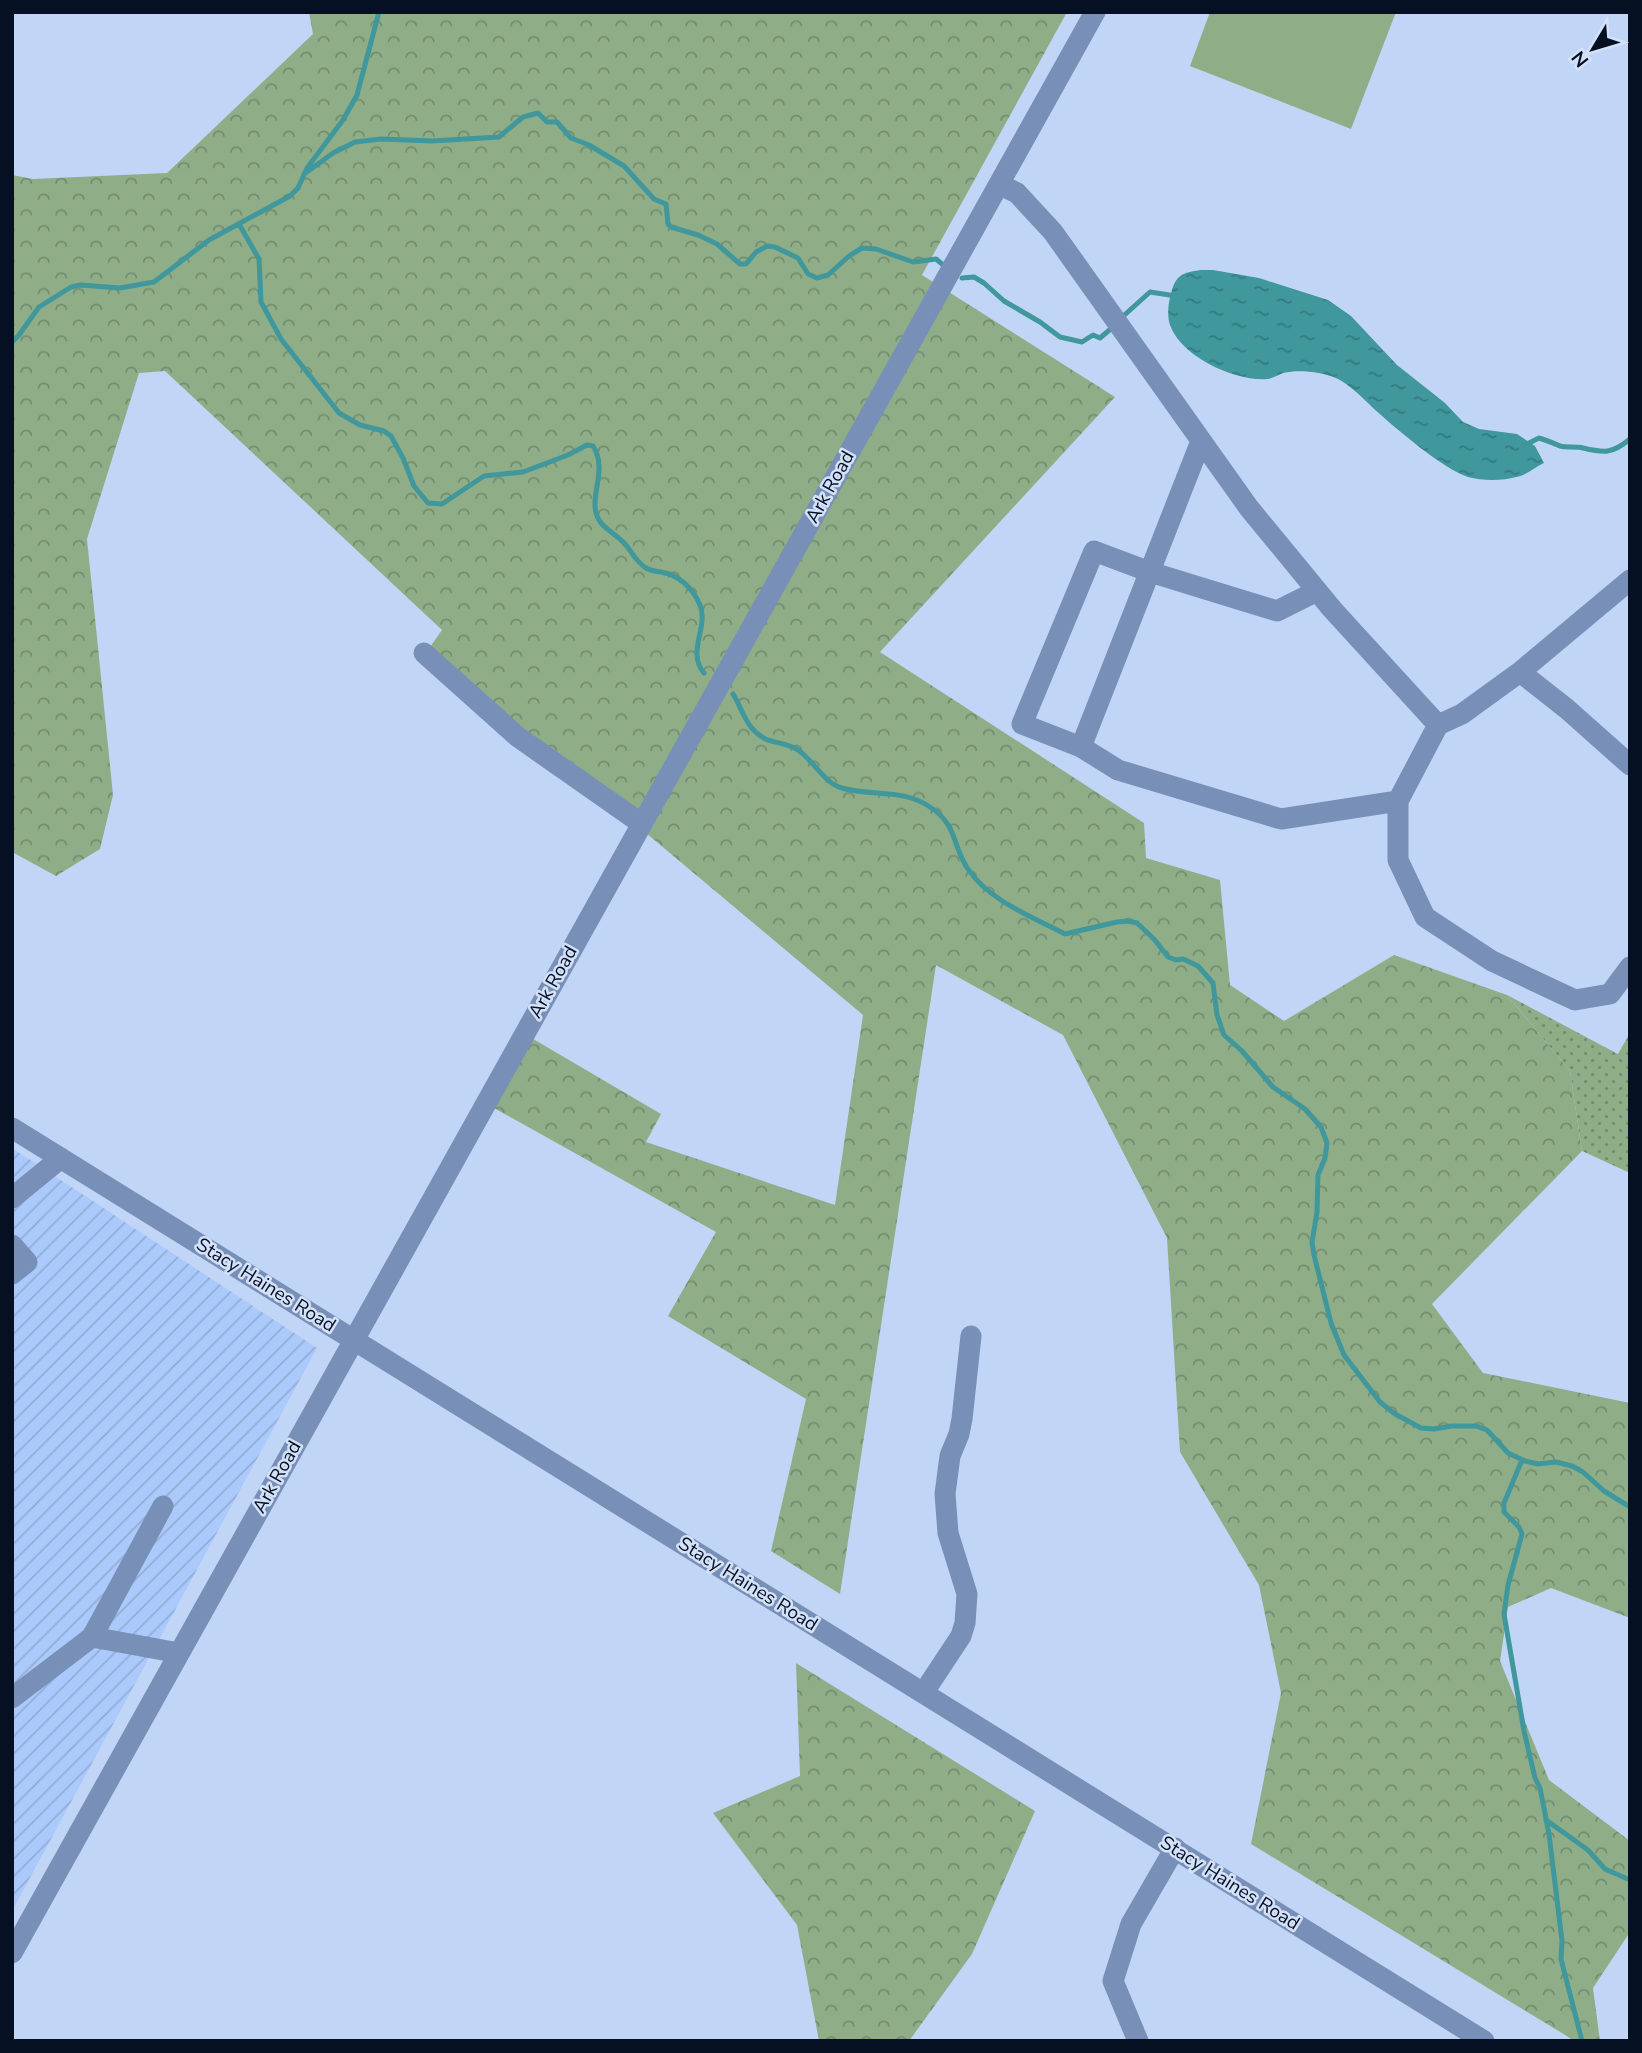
<svg xmlns="http://www.w3.org/2000/svg" width="1642" height="2053" viewBox="0 0 1642 2053" font-family="'Nunito Sans',sans-serif">
<style>
.industrial{fill:url(#industrial-furrows)}
.grass{fill:#8fae88}
.forest{fill:url(#forest-crowns)}
.park{fill:url(#park-dots)}
.water{fill:url(#water-ripples)}
.lines{fill:none;stroke-linecap:round;stroke-linejoin:round}
.stream{stroke:#40979c;stroke-width:5}
.minor{stroke:#7890b7;stroke-width:21}
.labels{text-anchor:middle;dominant-baseline:central;stroke-width:5;stroke-linejoin:round;paint-order:stroke}
.street-label{font-size:19px;fill:#051023;stroke:#d4e2f9}
</style>
<defs>
<pattern id="industrial-furrows" width="10" height="10" patternUnits="userSpaceOnUse" patternTransform="scale(1.75)"><rect width="10" height="10" fill="#abcafb"/><path d="M-1 1l2-2M0 10L10 0M9 11l2-2" fill="none" stroke="#92acd7"/></pattern>
<pattern id="forest-crowns" width="20" height="18" patternUnits="userSpaceOnUse" patternTransform="scale(1.75)"><rect width="20" height="18" fill="#8fae88"/><path d="M2 6a3 3 0 1 1 6 0M12 15a3 3 0 1 1 6 0" fill="none" stroke="#738c6f"/></pattern>
<pattern id="park-dots" width="8" height="8" patternUnits="userSpaceOnUse" patternTransform="scale(1.75)"><rect width="8" height="8" fill="#8fae88"/><path d="M2 2h.1M6 6h.1" fill="none" stroke="#738c6f" stroke-width="1.8" stroke-linecap="round"/></pattern>
<pattern id="water-ripples" width="26" height="14" patternUnits="userSpaceOnUse" patternTransform="scale(1.75)"><rect width="26" height="14" fill="#40979c"/><path d="M2 4q2-2 4 0t4 0M15 11q2-2 4 0t4 0" fill="none" stroke="#347a7f"/></pattern>
</defs>
<rect width="100%" height="100%" fill="#c1d6f7"/>
<!-- industrial -->
<path class="industrial" d="M12,1148L317,1348L12,1911Z"/>
<!-- grass -->
<path class="grass" d="M1210,12H1396L1351,129L1190,66Z"/>
<!-- forest -->
<path class="forest" d="M309,12H1067L922,275L1115,397L880,652L1144,823L1146,858L1220,880L1230,985L1284,1021L1394,955L1507,995L1570,1071L1582,1151L1432,1304L1483,1373L1630,1403V1618L1551,1588L1508,1607L1500,1661L1549,1780L1630,1841V1932L1593,1988L1600,2041H1575L1251,1844L1281,1693L1259,1585L1180,1452L1167,1238L1063,1035L936,965L840,1594L771,1551L806,1399L668,1316L716,1232L485,1103L523,1033L661,1114L646,1142L835,1205L863,1015L428,650L442,630L165,371L139,373L87,539L113,795L100,849L56,876L12,852V175L33,179L167,173L313,34Z
M796,1663L1035,1811L972,1954L909,2041H819L797,1925L713,1813L800,1776Z"/>
<!-- park -->
<path class="park" d="M1507,995L1618,1054L1630,1033V1173L1582,1151L1570,1071Z"/>
<!-- water -->
<path class="water" d="M1201,270H1213L1259,278L1328,300L1351,316L1397,365L1445,403L1463,422L1479,429L1517,434L1535,446L1544,463C1535,467 1527,475 1516,477C1503,481 1482,481 1468,477C1443,469 1394,427 1373,408C1362,397 1350,385 1336,378C1321,372 1299,369 1283,373C1278,375 1273,378 1268,379C1236,382 1181,357 1170,325C1167,316 1168,303 1171,294C1176,274 1182,273 1201,270Z"/>
<g class="lines">
<!-- stream -->
<path class="stream" d="M304,174L333,153L355,142L381,139L432,141L499,137L523,117L538,113L547,122H557L571,138L589,145L624,166L654,199L666,204L668,224L671,227L698,235L717,244L740,264H746L756,252L767,246L775,247L798,258L808,274L817,278L828,275L849,256L862,248L876,249L913,262L936,259L942,264
M239,224L259,259L261,302L281,339L339,413L360,425L384,431L391,436L403,458L414,486L428,503L442,504L484,476L523,472L568,455L587,445L593,446C610,472 584,501 601,523C608,531 618,536 625,544C632,552 636,562 646,568C651,571 655,571 661,572C680,575 693,589 700,605C709,627 686,652 704,673
M962,278L974,277L984,283L1004,301L1040,322L1060,337L1082,342L1093,335L1100,338L1113,327
M1120,319L1150,292L1176,296
M12,342L19,335L39,307L71,287L80,285L120,288L154,282L209,240L290,196L298,188L307,168L343,120L357,95L379,12
M1525,445L1539,438C1546,440 1553,443 1560,446C1568,448 1576,446 1583,448C1604,453 1612,454 1630,439
M733,694C740,705 743,717 751,727C767,747 781,739 798,750C813,760 824,783 842,788C873,797 902,788 930,807C958,825 952,846 968,869C989,901 1033,917 1065,934L1117,922L1128,921L1137,923L1154,939L1168,957L1176,960L1183,959L1198,966L1213,983L1217,1015L1224,1035L1242,1051L1273,1087L1305,1109L1321,1127L1327,1143L1325,1158L1318,1175L1317,1212L1312,1242L1314,1255L1331,1323L1344,1355L1380,1402L1395,1414L1421,1428L1434,1429L1451,1426H1476L1487,1430L1508,1453L1525,1461L1538,1464L1556,1462L1572,1466L1583,1472L1604,1491L1630,1507
M1522,1460L1504,1503V1512L1519,1527L1522,1534L1508,1585L1504,1614L1524,1731L1535,1778L1540,1788L1549,1834L1562,1941L1561,1959L1582,2041
M1546,1820L1588,1850L1605,1869L1630,1880"/>
<!-- minor -->
<path class="minor" d="M999,184L1017,193L1053,232L1249,508L1332,609L1438,725
M1201,441L1081,747L1118,770L1281,819L1398,801L1438,725L1462,714L1520,672L1567,709L1630,765
M424,653L518,737L642,824
M1520,672L1630,580
M1081,747L1022,724L1094,551L1150,572L1277,611L1317,591
M1398,801V860L1425,917L1492,961L1575,1000L1610,994L1630,967
M12,1128L1484,2041
M12,1198L61,1158
M12,1245L27,1262L12,1274
M92,1637L163,1506
M924,1692L961,1636L965,1623L967,1594L948,1533L945,1494L950,1456L959,1434L962,1419L971,1336
M12,1698L92,1637L179,1653
M12,1953L1095,12
M1138,2041L1113,1981L1131,1924L1175,1848"/>
</g>
<g class="labels">
<!-- street labels -->
<g class="street-label">
<text transform="translate(830 487) rotate(-61)">Ark Road</text>
<text transform="translate(553 982) rotate(-61)">Ark Road</text>
<text transform="translate(266 1285) rotate(32)">Stacy Haines Road</text>
<text transform="translate(277 1477) rotate(-61)">Ark Road</text>
<text transform="translate(748 1584) rotate(32)">Stacy Haines Road</text>
<text transform="translate(1230 1883) rotate(32)">Stacy Haines Road</text>
</g>
</g>
<!-- border -->
<rect width="1642" height="2053" fill="none" stroke="#051023" stroke-width="28"/>
<!-- north arrow -->
<g transform="translate(1593 49) rotate(232)" stroke="#d4e2f9" stroke-width="5" paint-order="stroke">
<path d="M0-5L12 26L0 18L-12 26Z" fill="#051023"/>
<text y="-10" font-size="19" font-weight="bold" text-anchor="middle" fill="#051023">N</text>
</g>
</svg>
